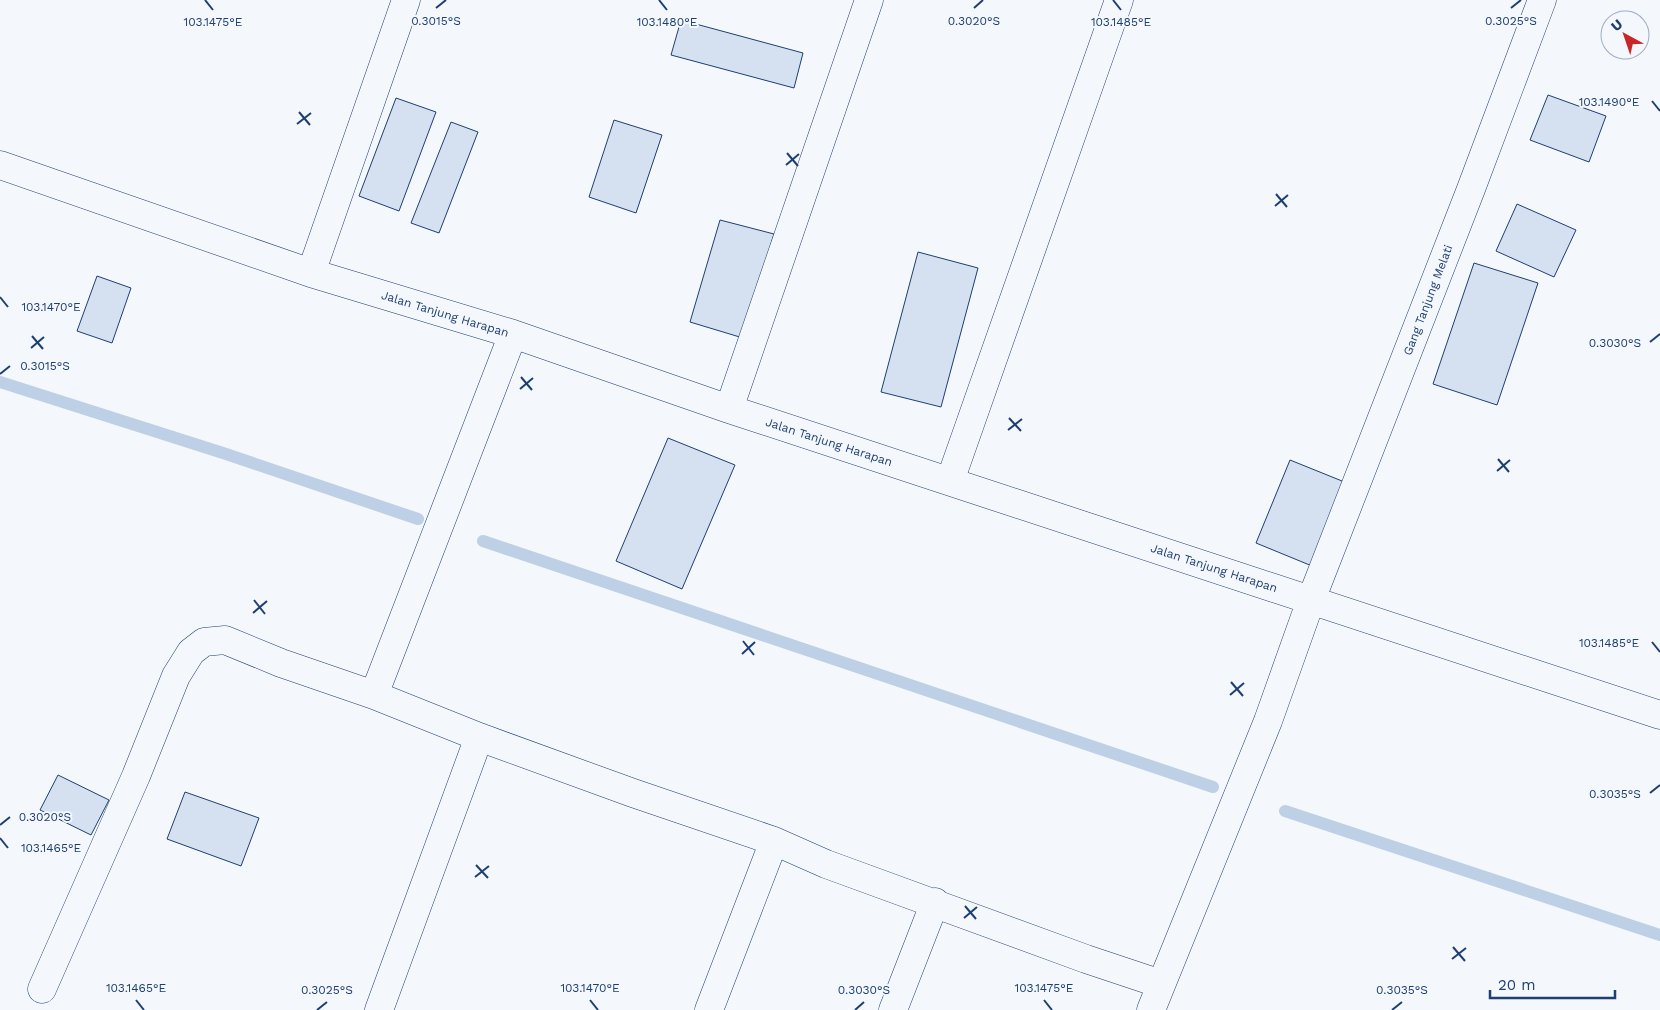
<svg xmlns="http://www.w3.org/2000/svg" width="1660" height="1010" viewBox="0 0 1660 1010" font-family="'Work Sans',sans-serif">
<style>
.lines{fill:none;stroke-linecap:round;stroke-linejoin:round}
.stream{stroke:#bed0e5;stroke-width:12}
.building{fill:#d5e0f0;stroke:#1d3f73}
.minor-casing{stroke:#1d3f73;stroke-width:29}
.minor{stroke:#f4f7fb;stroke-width:28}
.ticks{fill:none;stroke:#1d3f73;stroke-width:2}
.labels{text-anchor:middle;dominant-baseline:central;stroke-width:4;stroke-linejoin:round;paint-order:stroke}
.street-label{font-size:12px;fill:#1d3f73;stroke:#f4f7fb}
.ticks-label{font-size:12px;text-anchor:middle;fill:#1d3f73;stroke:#f4f7fb;stroke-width:4;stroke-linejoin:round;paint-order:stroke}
</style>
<rect width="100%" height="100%" fill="#f4f7fb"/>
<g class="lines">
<!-- stream -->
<path class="stream" d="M0,382L223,453L418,519
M483,541L1213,787
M1285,811L1660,935"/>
</g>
<!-- building -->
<path class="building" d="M681,20L803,53L794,88L671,55Z
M1548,95L1606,116L1589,162L1530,140Z
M396,98L436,112L399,211L359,196Z
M614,120L662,135L636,213L589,197Z
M451,122L478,132L439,233L411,223Z
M1517,204L1576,230L1554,277L1496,251Z
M720,220L774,234L743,338L690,322Z
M918,252L978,268L941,407L881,392Z
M1474,263L1538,283L1497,405L1433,384Z
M97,276L131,288L112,343L77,331Z
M668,438L735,465L682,589L616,561Z
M1290,460L1347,483L1312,566L1256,543Z
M58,775L109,800L91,835L40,810Z
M185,792L259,818L241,866L167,839Z"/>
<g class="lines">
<!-- minor casing -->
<g class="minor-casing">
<path id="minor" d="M0,165L311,273L513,334L729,409L1660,715
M311,273L406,0
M729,409L869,0
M950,481L1119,0
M374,695L513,334
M42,989L136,776L176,676L191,652L204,642L225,640L281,663L374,695L479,737L633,793L774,841L826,864L1086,959L1161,984
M379,1010L479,737
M709,1010L774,841
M893,1010L935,902
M1151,1010L1268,721L1311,600L1471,189L1542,0"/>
</g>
<!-- minor -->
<use href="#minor" class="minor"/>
</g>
<!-- ticks -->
<path class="ticks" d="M205,0L213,10M659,0L667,10M1113,0L1121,10M436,8L446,0M974,8L983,0M1511,8L1521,0M1652,101L1660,111M299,112L310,125M297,124L311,113M787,153L798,166M786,165L799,154M1276,194L1287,207M1275,206L1288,195M0,297L8,307M32,336L43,349M1650,342L1660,334M31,348L44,337M0,374L10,366M521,377L532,390M520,389L533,378M1009,418L1021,431M1008,430L1022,419M1498,459L1509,472M1497,471L1510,460M254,600L265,614M253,613L267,601M743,641L754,655M1652,642L1660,652M742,654L755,642M1231,682L1243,696M1230,695L1244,683M1650,793L1660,785M0,825L10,817M0,838L8,848M476,865L488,878M475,877L489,866M965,906L976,919M964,918L977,907M1453,947L1465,961M1452,959L1466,948M136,1000L144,1010M590,1000L598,1010M1044,1000L1052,1010M317,1010L327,1002M855,1010L864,1002M1392,1010L1402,1002"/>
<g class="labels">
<!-- street labels -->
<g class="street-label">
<text transform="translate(1428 300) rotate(-69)">Gang Tanjung Melati</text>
<text transform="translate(445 314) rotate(17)">Jalan Tanjung Harapan</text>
<text transform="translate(829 442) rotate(18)">Jalan Tanjung Harapan</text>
<text transform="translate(1214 568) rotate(18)">Jalan Tanjung Harapan</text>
</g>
</g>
<g class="ticks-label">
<text x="436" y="25">0.3015°S</text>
<text x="974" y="25">0.3020°S</text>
<text x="1511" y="25">0.3025°S</text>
<text x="213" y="26">103.1475°E</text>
<text x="667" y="26">103.1480°E</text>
<text x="1121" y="26">103.1485°E</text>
<text x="1609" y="106">103.1490°E</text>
<text x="51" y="311">103.1470°E</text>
<text x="1615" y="347">0.3030°S</text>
<text x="45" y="370">0.3015°S</text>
<text x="1609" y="647">103.1485°E</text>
<text x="1615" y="798">0.3035°S</text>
<text x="45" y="821">0.3020°S</text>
<text x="51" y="852">103.1465°E</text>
<text x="136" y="992">103.1465°E</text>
<text x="590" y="992">103.1470°E</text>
<text x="1044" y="992">103.1475°E</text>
<text x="327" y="994">0.3025°S</text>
<text x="864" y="994">0.3030°S</text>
<text x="1402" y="994">0.3035°S</text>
</g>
<!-- north arrow -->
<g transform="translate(1625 35) rotate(320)"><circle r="24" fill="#f4f7fb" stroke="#9eadc5"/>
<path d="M0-4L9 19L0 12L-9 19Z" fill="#c62828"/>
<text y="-8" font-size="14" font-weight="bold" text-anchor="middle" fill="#1d3f73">U</text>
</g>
<!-- scale -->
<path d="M1490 990v8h125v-8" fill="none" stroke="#1d3f73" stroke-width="2.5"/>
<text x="1498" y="990" font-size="15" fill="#1d3f73" stroke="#f4f7fb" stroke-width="4" paint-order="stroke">20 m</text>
</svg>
